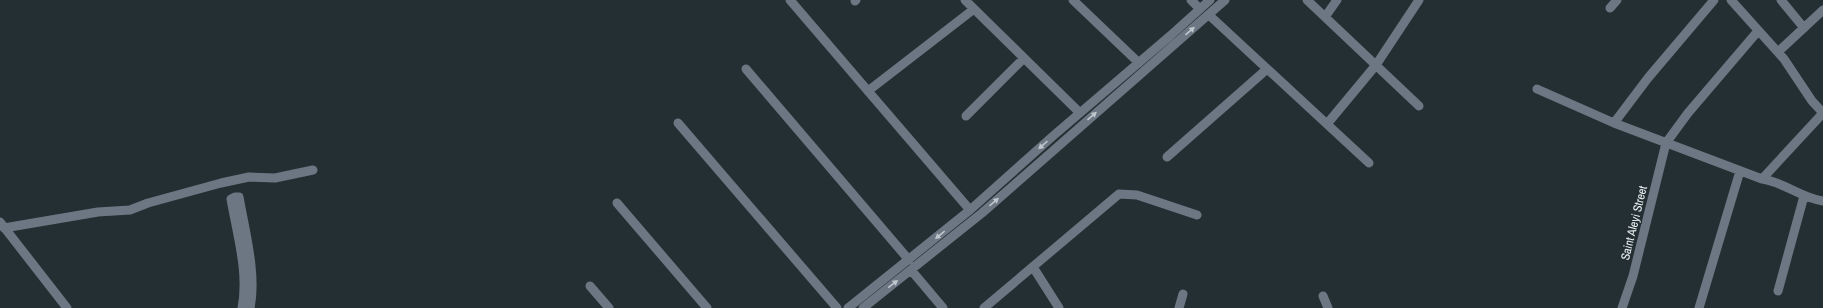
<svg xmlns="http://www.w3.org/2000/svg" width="1823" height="308" viewBox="0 0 1823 308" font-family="'Archivo Narrow',sans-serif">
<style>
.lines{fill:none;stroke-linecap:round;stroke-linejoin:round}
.minor{stroke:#6d7784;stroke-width:9}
.oneway{fill:#bfc7cd}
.labels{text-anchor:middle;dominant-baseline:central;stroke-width:3;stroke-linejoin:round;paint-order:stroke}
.street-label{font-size:12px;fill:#ebf2f4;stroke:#242f33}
</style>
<rect width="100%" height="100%" fill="#242f33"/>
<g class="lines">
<!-- minor -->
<path class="minor" d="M790,0L970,210
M965,0L1080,113
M1073,0L1139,63
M1191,0L1200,9
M1307,0L1419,106
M1731,0L1784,59L1812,101L1823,113
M1781,0L1804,28
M855,1L856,0
M1610,8L1617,0
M1209,15L1369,163
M1325,17L1337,0
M1778,52L1823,10
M746,69L909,260
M1537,89L1614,123L1762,179C1784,182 1801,198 1823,201
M868,91L974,9
M966,116L1024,58
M678,123L837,308
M1614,123L1648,78L1714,0
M1327,124L1376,65L1419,0
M1167,157L1267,69
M1762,179L1823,113
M617,203L707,308
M0,222L67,308
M4,228L98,212L130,210L148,203L221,183L249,177L275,178L313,170
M1033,267L1059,308
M911,270L943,308
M590,286L609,308
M1778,291L1804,196
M1323,296L1328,308
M242,308C249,273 237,234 231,199L235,197H239C245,231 257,275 250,308
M848,308L970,210L1053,136L1170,36L1210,0
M863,308L982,213L1225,0
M984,308L1119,194L1137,195L1197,215
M1179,308L1183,294
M1622,308L1633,276L1666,143L1688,113L1758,31
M1699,308L1740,171"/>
</g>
<!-- one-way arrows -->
<defs><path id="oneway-solid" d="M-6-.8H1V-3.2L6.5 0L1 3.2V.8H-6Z"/></defs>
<g class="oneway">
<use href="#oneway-solid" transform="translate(1190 31) rotate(-41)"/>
<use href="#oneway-solid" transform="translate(1092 116) rotate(-41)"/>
<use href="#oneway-solid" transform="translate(1043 145) rotate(138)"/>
<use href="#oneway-solid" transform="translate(994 202) rotate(-41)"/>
<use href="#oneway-solid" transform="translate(940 235) rotate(141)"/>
<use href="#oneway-solid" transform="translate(893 284) rotate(-38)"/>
</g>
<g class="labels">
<!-- street labels -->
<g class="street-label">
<text transform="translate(1634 223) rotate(-76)">Saint Aleyi Street</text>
</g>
</g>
</svg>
